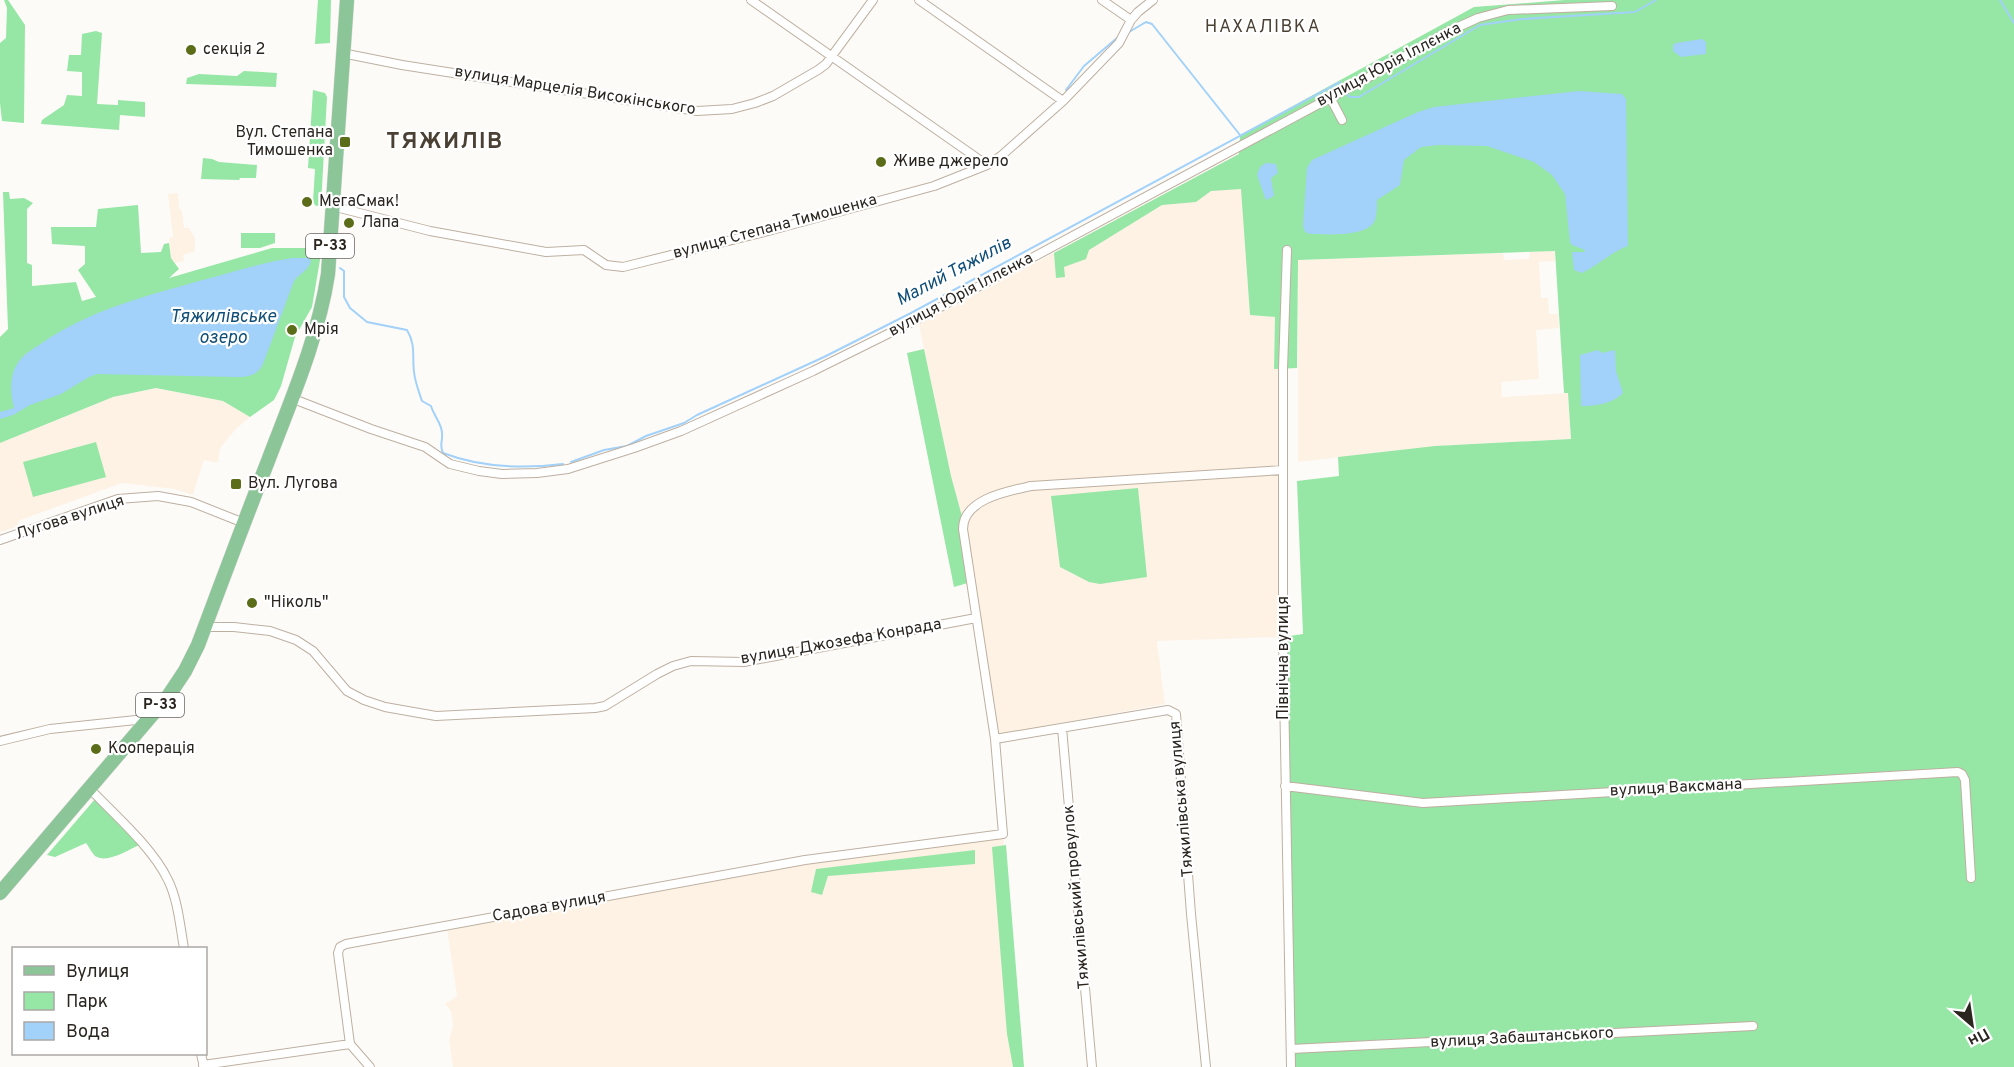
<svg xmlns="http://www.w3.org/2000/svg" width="2014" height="1067" viewBox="0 0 2014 1067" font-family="Overpass,sans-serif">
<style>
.built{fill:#fef2e5}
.green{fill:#96e6a5}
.water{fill:#a2d1f9}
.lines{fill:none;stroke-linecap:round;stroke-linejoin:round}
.stream{stroke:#a2d1f9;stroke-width:2}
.minor-casing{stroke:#bdb0a1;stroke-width:10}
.primary-casing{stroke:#d9d8d7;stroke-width:15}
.minor{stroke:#fff;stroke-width:8}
.primary{stroke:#8bc598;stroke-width:14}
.poi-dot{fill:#5c6d19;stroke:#fff;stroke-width:2}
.labels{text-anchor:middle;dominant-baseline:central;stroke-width:4.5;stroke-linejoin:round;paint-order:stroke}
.shield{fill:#fff;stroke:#6a6662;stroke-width:1.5}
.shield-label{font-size:15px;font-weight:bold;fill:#2a251f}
.poi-label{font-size:16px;fill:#2a251f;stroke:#fff;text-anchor:start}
.street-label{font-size:16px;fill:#2a251f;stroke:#fff}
.neighbourhood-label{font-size:18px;letter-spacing:1.5px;fill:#4b4034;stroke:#fff}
.water-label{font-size:18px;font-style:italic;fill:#0f4e77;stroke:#fff}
.district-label{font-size:22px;font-weight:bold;letter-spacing:1.5px;fill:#4b4034;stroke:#fff}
</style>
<rect width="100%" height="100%" fill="#fdfbf8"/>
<!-- built -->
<path class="built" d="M1239,154L1250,315L1275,317L1274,368L1283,369V637L1157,641L1165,704L1006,733L995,739L963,520L951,476L919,325Z
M178,193L179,208L182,211L184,228H189L195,238V251L183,255L184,261L175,263L171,258L169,238L173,237L168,194Z
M1555,250V261L1539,262L1541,298H1548L1549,314H1558L1559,328L1536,330L1539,379L1501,382L1502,397L1568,393L1571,439L1435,446L1298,462V260L1503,253L1504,260L1529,259L1530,252Z
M156,388L223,401L250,417L236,429L220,448L218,463L204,460L193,495L174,489L122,483L18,521L19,526L0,532V443L113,397Z
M1003,834L1024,1067H453L449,1040L453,1026L451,1011L445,1004L457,996L447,929L805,860Z"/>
<!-- green -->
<path class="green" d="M4,0H8L25,25L24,123L2,121L0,103V43L6,38L7,8Z
M318,0H331L330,43L315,44Z
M1565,0H2014V1067H1291L1283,637L1303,634L1297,481L1339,476L1338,457L1435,446L1571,439L1568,393H1564L1555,251L1298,260L1297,368L1274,369L1275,317L1250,315L1241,189L1211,191L1196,202L1162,205L1089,250L1086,259L1064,267L1065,277L1056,278L1054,253L1239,154L1240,135L1474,7Z
M96,31L102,33L97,104L118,105V100L145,102V117L120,115L119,130L41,124L42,120L64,105L67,95L82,96V72L67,71L69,55H81L82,34Z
M244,71L277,73L276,87L186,84L187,78L199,74L237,76Z
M313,90L325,93L327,97L321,205L316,206L313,202L315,169L308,168Z
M203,158L212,159L219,162L257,165L256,178H240L239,180L201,179Z
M3,192H9L10,199L24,198L33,203L27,209V263L32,265V286L76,282L82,301L96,297L78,270L85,264V246L52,244L51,227H96L98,209L138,205L141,253L161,252L164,244L169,243L171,258L179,269L169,278L272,248H322L312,307L295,337L281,386L274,400L250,417L223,401L156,388L113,397L0,443V337L8,329Z
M241,233H275V243L260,248H241Z
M924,349L951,476L963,520L971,582L954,587L907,353Z
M96,442L106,477L33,497L23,462Z
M1138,488L1147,577L1100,584L1089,582L1060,567L1051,496Z
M96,798L139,845C128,850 107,864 95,856C92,853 89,847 86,843L55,857L47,855Z
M1006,845L1024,1067H1013L1007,1034L992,847Z
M975,850V864L828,876L822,895L811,892L816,869Z"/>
<!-- water -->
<path class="water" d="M1702,39L1706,42V54L1681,57L1673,51V45L1676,43Z
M1579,91L1622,94L1626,99L1628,246C1611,252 1599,265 1582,273L1574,270L1572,252H1584L1585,250L1572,245L1570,242L1565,194L1552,175L1534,162L1487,146L1438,145L1421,147L1404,160L1400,185L1377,200C1377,206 1377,214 1375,220C1368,238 1326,234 1310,234L1305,232L1303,226L1307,168L1312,160L1418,112L1434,107Z
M1266,163L1276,164L1278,173L1271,178L1274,196L1266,200L1257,175L1260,167Z
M292,258H309L311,261C309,270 299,274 294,281L263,364C257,376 248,377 236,377L97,374L89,377L61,394L30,405L13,415L0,419V412L14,408C10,393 9,373 20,360C25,353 35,348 42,343C90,310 143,297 199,281C230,273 260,263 292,258Z
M1598,350L1602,353L1615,350L1616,371L1623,393C1612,404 1596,406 1581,406L1580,355Z"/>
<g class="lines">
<!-- stream -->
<path class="stream" d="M2000,0L2014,23
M1129,32L1146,22L1152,24L1240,135
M1066,90L1084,66L1117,38
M1345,92L1350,97H1359L1480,25L1522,19L1635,12L1656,0
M340,268L344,271V297L350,308L367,322L407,330C416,345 412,356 414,372C415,382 419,392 422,401L431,406C434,416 442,424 442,433C443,441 439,445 443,453C482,468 522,469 563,464
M571,462L604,450L627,446L646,436L684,423L697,415L824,357L911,313L1340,82"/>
<!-- minor casing -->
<g class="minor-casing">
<path id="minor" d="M751,0L987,165
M919,0L1063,101
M1102,0L1131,20
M342,53L402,65L697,111L732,109L755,103L773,96L818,70L826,64L873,0
M1330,97L1342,120
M332,206L430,231L546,252L584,250L606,265L623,267L772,230L934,186L987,165L1001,156L1063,101L1119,43L1131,20L1138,12L1153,0
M1287,250L1283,369V637L1291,1067
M291,398L371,429L425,447L450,464L479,471L502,474L537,473L568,469L634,448L681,431L813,371L918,319L1369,77L1447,32L1478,18L1508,10L1612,6
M0,540L118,499L158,496L191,502L244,523
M204,627H234L270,631L296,640L313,651L347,691L364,700L385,707L436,716L595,708L605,706L657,674L673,666L691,661L744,662L976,618
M1062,728L1092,1067
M995,739L1168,710L1176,714L1191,914L1206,1067
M0,741L50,729L136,720L146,722
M1285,786L1423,803L1958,772L1962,774L1965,780L1971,878
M89,788C114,814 153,848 168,880C178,900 180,926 184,948
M350,1044L370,1067
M1291,1049L1753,1026
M201,1054L204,1067
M203,1065L350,1044L338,953L340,947L346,944L805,860L1003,834L995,739L963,529C963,499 1008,491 1031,486L1283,470"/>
</g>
<!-- primary casing -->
<g class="primary-casing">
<path id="primary" d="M0,893L169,695L185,671L198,645C221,584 244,522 268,461C291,400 318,339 328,274L347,0"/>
</g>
<!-- minor -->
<use href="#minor" class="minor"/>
<!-- primary -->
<use href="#primary" class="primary"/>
</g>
<!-- markers -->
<g class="poi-dot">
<circle cx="191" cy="50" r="6"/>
<rect x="339" y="136" width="12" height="12" rx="3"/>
<circle cx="881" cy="162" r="6"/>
<circle cx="307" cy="202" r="6"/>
<circle cx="349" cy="223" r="6"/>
<circle cx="292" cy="330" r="6"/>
<rect x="230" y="478" width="12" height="12" rx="3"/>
<circle cx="252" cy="603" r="6"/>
<circle cx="96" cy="749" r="6"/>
</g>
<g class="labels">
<!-- shield labels -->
<g class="shield">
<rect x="306" y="234" width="48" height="24" rx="4.5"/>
<rect x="136" y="693" width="48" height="24" rx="4.5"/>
</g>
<g class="shield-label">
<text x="330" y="246">Р-33</text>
<text x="160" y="705">Р-33</text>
</g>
<!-- poi labels -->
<g class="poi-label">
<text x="203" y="50">секція 2</text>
<text x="333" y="133" text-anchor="end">Вул. Степана<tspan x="333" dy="18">Тимошенка</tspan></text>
<text x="893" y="162">Живе джерело</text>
<text x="319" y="202">МегаСмак!</text>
<text x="361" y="223">Лапа</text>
<text x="304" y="330">Мрія</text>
<text x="248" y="484">Вул. Лугова</text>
<text x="264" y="603">"Ніколь"</text>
<text x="108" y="749">Кооперація</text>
</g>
<!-- street labels -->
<g class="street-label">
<text transform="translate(1389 65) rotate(-28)">вулиця Юрія Іллєнка</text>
<text transform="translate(575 91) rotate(9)">вулиця Марцелія Високінського</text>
<text transform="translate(775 227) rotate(-15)">вулиця Степана Тимошенка</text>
<text transform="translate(961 295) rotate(-28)">вулиця Юрія Іллєнка</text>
<text transform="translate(70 518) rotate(-18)">Лугова вулиця</text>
<text transform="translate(841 642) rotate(-10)">вулиця Джозефа Конрада</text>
<text transform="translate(1284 658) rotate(-90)">Північна вулиця</text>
<text transform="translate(1676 788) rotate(-3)">вулиця Ваксмана</text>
<text transform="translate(1182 799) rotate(-95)">Тяжилівська вулиця</text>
<text transform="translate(1077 897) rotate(-95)">Тяжилівський провулок</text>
<text transform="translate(549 907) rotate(-10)">Садова вулиця</text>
<text transform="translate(1522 1038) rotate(-3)">вулиця Забаштанського</text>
</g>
<!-- neighbourhood labels -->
<g class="neighbourhood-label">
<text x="1263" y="27">НАХАЛІВКА</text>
</g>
<!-- water labels -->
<g class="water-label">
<text transform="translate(954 272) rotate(-28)">Малий Тяжилів</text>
<text x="223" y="317">Тяжилівське<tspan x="223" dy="21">озеро</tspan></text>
</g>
<!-- district labels -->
<g class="district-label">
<text x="445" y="142">ТЯЖИЛІВ</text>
</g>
</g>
<!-- legend -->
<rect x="12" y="947" width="195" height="108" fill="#ffffff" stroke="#aaa8a5" stroke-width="1.5"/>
<rect x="24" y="966" width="30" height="9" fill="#8bc598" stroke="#aaa8a5" stroke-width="1.5"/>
<text x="66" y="977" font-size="18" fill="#2a251f">Вулиця</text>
<rect x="24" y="992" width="30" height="18" fill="#96e6a5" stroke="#aaa8a5" stroke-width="1.5"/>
<text x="66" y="1007" font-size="18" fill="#2a251f">Парк</text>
<rect x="24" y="1022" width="30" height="18" fill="#a2d1f9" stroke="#aaa8a5" stroke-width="1.5"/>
<text x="66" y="1037" font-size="18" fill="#2a251f">Вода</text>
<!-- north arrow -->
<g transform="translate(1972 1025) rotate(151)" stroke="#ffffff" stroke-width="4.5" paint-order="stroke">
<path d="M0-4.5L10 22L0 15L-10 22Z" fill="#2a251f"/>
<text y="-9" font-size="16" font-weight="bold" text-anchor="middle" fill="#2a251f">Пн</text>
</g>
</svg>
